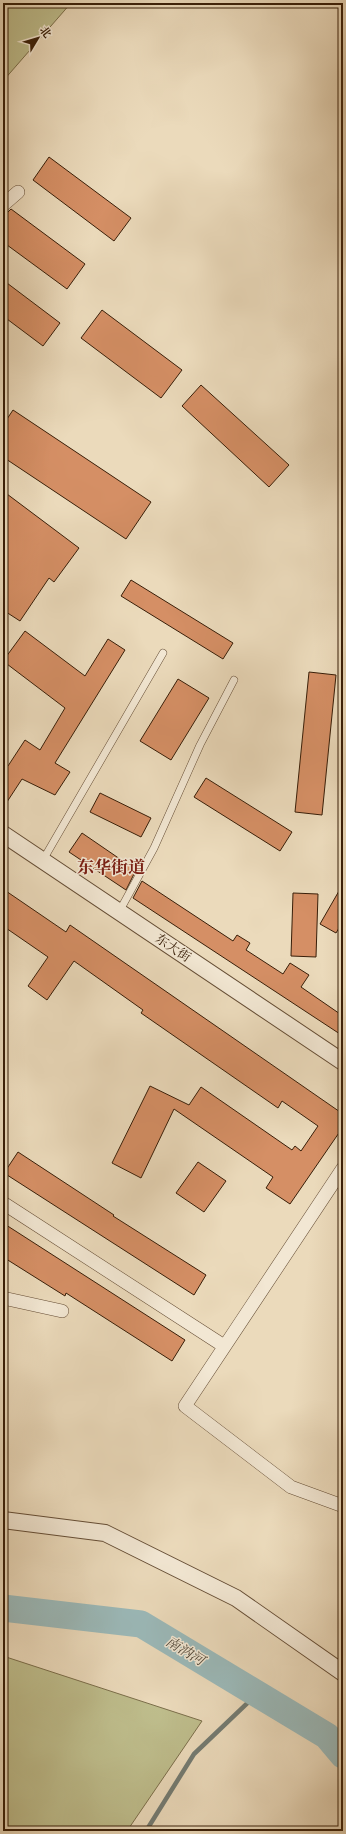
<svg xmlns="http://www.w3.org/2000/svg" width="346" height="1834" viewBox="0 0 346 1834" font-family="Cardo,'Noto Serif SC',serif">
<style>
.green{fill:#bebd8c;stroke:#7b6e4a}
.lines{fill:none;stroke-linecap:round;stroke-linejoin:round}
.stream{stroke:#737b72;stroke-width:4.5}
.river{stroke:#9bb9b9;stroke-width:27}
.building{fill:#d58f65;stroke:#381e08}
.service-casing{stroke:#654d35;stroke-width:8}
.minor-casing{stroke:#654d35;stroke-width:14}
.tertiary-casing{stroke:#654d35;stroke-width:18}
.service{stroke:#f2e7d3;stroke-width:7}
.minor{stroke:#f2e7d3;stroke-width:13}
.tertiary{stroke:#f2e7d3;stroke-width:16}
.labels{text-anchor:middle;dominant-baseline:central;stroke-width:3;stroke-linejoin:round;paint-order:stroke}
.street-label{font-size:13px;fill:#381e08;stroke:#f2e7d3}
.water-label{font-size:14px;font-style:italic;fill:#564c3d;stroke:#f2e7d3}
.district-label{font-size:17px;font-weight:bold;fill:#7a1f14;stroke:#f2e7d3}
</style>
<rect width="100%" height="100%" fill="#ebdabb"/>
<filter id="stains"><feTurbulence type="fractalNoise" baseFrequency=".005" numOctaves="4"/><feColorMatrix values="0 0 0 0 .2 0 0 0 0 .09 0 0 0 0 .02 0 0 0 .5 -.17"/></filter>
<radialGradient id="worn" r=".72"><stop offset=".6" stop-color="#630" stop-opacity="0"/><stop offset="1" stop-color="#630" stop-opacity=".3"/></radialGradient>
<!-- green -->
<path class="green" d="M3,3H71L3,81Z
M3,1656L202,1721L127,1831H3Z"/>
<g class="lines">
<!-- stream -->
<path class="stream" d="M146,1831L194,1754L257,1694"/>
<!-- river -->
<path class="river" d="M3,1608L141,1624L327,1736L343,1755"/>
</g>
<!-- building -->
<path class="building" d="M49,157L131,218L114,241L33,180Z
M11,209L85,264L67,289L3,242V217Z
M3,280L60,323L43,346L3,316Z
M102,310L182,370L161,398L81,338Z
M201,385L289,465L269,487L182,406Z
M13,410L151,502L126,539L3,457V425Z
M3,491L79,548L54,582L49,578L20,621L3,610Z
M131,580L233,643L223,659L121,596Z
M25,631L85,676L108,639L125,650L55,763L70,772L55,795L22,779L3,808V762L8,766L25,740L40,750L65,708L3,661Z
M309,672L336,675L322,815L295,812Z
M178,679L209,698L171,760L140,741Z
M206,778L292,832L280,851L194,797Z
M100,793L151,818L141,837L90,812Z
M82,833L136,870L126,890L69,852Z
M142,881L233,941L237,935L250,943L246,950L283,974L290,963L309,975L301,987L343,1016V1036L133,898Z
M343,884V930L339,928L336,933L320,924Z
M3,889L66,932L70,925L343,1114V1127L290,1204L266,1188L273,1177L174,1109L141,1178L112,1163L150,1086L189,1105L201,1087L292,1150L295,1146L301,1151L318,1126L282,1101L278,1108L141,1013L143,1010L74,961L47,1000L28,986L48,957L3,926Z
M293,893L318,894L316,957L291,956Z
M18,1152L114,1215L113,1216L206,1275L194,1295L4,1173Z
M198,1162L226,1181L204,1212L176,1193Z
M3,1223L185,1340L172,1361L66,1293L65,1296L3,1257Z"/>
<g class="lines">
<!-- service casing -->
<g class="service-casing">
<path id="service" d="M43,860L163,653
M119,912L154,848L200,745L234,680"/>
</g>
<!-- minor casing -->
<g class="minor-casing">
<path id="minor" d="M3,205L18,192
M343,1168L185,1406L291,1487L343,1506
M3,1203L224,1346
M3,1298L62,1311"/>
</g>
<!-- tertiary casing -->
<g class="tertiary-casing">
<path id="tertiary" d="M3,834L343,1062
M3,1520L105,1533L236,1598L343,1673"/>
</g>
<!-- service -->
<use href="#service" class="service"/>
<!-- minor -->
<use href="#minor" class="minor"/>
<!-- tertiary -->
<use href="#tertiary" class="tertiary"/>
</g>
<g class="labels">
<!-- street labels -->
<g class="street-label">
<text transform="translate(173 948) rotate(34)">东大街</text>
</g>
<!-- water labels -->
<g class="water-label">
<text transform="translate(185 1651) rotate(31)">南汭河</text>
</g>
<!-- district labels -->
<g class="district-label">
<text x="111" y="867">东华街道</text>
</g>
</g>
<!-- margin -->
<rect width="346" height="1834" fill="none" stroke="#ebdabb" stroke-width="16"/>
<rect x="4" y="4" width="338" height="1826" fill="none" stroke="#381e08" stroke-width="2"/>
<rect x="8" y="8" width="330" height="1818" fill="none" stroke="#381e08"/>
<!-- north arrow -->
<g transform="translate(38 38) rotate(52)" stroke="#f2e7d3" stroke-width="3" paint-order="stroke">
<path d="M0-3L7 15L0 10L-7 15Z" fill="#381e08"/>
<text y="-6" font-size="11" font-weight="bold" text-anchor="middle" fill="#381e08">北</text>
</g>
<rect width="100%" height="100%" filter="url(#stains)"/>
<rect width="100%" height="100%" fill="url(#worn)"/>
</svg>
